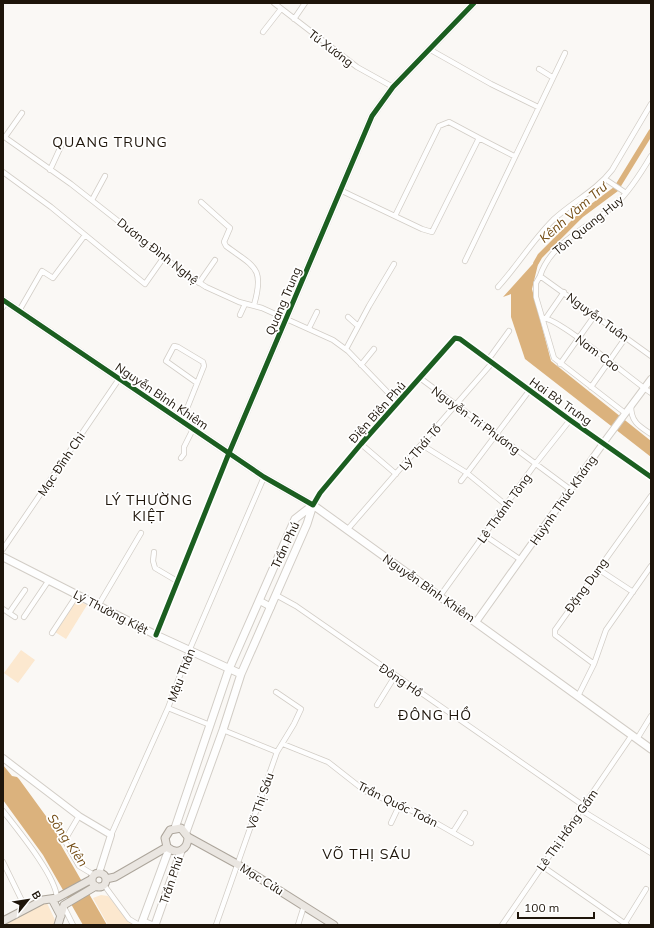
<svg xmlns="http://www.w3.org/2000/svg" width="654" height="928" viewBox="0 0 654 928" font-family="Mulish,sans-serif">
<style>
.green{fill:#fce8cf}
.water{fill:#dbb27d}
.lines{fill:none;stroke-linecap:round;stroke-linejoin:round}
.canal{stroke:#dbb27d;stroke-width:5.5}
.minor-casing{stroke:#d2cdc6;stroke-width:6}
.tertiary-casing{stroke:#d2cdc6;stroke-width:8}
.secondary-casing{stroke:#d2cdc6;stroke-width:9}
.primary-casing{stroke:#aca59b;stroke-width:9}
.minor{stroke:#fefefe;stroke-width:4.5}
.tertiary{stroke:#fefefe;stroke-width:6}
.secondary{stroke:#fefefe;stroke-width:7}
.primary{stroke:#eae6e1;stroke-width:7}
.cycleway-casing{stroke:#fff;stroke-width:8}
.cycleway{stroke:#1b5e20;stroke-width:5}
.labels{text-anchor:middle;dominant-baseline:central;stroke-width:3.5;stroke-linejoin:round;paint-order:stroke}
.street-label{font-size:12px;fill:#1e150a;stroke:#fff}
.water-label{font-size:13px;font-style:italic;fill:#744d15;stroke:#fff}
.quarter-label{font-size:14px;letter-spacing:1px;fill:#1e150a;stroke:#fff}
</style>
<rect width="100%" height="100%" fill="#faf8f5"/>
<!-- green -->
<path class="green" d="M76,600L87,605L66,639L55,632Z
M21,650L35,660L18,683L4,673Z
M101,895L108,896L133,925H108L93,898Z
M43,902L47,903L56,922V925H3Z"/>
<!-- water -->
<path class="water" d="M540,256L532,289L551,361L651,441V457L525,359L511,317V294L503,297Z
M3,765L12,776L17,777L19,779L59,834L58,840L107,925H83L43,855L3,800Z"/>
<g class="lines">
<!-- canal -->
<path class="canal" d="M536,263L540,256L581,215L616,189L651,132"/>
<!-- minor casing -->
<g class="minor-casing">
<path id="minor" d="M274,3L357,67L393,87
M294,19L305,3
M263,32L281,9
M429,49L491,84L538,107
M539,69L552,77
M3,136L71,184L183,272L206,287L239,302L262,308L333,340L348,351L398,403
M5,137L22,113
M479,138L514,156
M50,170L62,144
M3,172L51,207L145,284L164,257
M605,179L626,193
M340,190L422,229L432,232L479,138L449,122L439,126L395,216
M92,200L105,176
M201,202L230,228L224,242L226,246C254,267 265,267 254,305
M465,261L565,53
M540,276C551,242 589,227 615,205C630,191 641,173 651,156
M199,283L215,260
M498,287C518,265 532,241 553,220C572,202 596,191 612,170L651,104
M3,307L6,302
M19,311L42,271L53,278L85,235
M240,315L245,304
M348,317L358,326
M543,318C559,318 633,381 651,393
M546,318L564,292
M309,328L317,312
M346,349L369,306L394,264
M488,360L509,331
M560,364L595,315
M361,365L374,349
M420,378L571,490
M591,387L626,337
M631,406C631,422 639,426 651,434
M625,413L554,358L536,297V283L540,276L651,356
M182,421L204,366L203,362L178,347L174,346L166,361L197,383
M361,444L396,474
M422,445L467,473L506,505
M181,458L184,454V447L193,429
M461,481L529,391
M313,505L320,493L361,444L455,338L460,339L570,420L651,477
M347,530L492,363
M484,535L521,560
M3,549L119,379
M154,552L153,561L155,568L177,581
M598,569L633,592
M276,595L296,606L584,806
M440,596L536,463L570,420
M98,606L141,533
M3,609L15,617
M9,613L25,590
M24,617L49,580
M52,633L77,595
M156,635L229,453
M594,664L555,635V630L651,496
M578,696L594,664L606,630L651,566
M377,705L395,676
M168,708L210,725
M223,730L277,752
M637,739L651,716
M283,744L328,762L365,791L424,816L471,843
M581,810L651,853
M3,811C17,829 56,876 57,898
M79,816L66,838V843L79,866L94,875
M391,823L399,806
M453,832L465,813
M111,835L168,708L189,651L264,477
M3,862L26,909
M542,866L627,925
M104,885L129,919L139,925
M64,907L73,925
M142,920L154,925
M625,923L646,889
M216,925L277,752L294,724L301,709L276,692
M298,925L304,906
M502,925L632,735"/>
</g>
<!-- tertiary casing -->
<g class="tertiary-casing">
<path id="tertiary" d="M3,300L264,477L313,505
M229,453L372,116L393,87L474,3
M260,601L271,607
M476,622L607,438L651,379
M3,758L79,816L111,835L99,873"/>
</g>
<!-- secondary casing -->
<g class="secondary-casing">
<path id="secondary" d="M313,505L651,749
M3,557L156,635L241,674
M175,828L229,669L295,519L313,505
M186,832L223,730L241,674L307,524L313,505
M141,925L169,849
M155,925L181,851"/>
</g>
<!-- primary casing -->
<g class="primary-casing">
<path id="primary" d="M188,837L237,864L334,925
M167,847L165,838L170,830L181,828L188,837
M167,847C178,856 188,849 188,837
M92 880a7 7 0 1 1 14 0a7 7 0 1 1-14 0Z
M106,879L115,877L167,847
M52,899L61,916
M3,921L43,900L57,898L92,879
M58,925L64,905L96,886"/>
</g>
<!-- minor -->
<use href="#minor" class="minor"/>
<!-- tertiary -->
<use href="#tertiary" class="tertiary"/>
<!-- secondary -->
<use href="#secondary" class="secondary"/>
<!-- primary -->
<use href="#primary" class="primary"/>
<!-- cycleway casing -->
<g class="cycleway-casing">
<path id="cycleway" d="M3,300L264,477L313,505L320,493L361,444L455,338L460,339L570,420L651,477
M156,635L229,453L372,116L393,87L474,3"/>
</g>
<!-- cycleway -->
<use href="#cycleway" class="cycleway"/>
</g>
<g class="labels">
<!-- street labels -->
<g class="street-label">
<text transform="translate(331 48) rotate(37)">Tú Xương</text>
<text transform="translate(588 225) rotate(-39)">Tôn Quang Huy</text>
<text transform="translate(158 251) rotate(38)">Dương Đình Nghệ</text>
<text transform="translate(283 301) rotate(-67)">Quang Trung</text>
<text transform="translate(598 317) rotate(36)">Nguyễn Tuân</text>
<text transform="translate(598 353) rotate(37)">Nam Cao</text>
<text transform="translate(162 396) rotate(34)">Nguyễn Bỉnh Khiêm</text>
<text transform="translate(561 401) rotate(35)">Hai Bà Trưng</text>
<text transform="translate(377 412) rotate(-48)">Điện Biên Phủ</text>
<text transform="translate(476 420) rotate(36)">Nguyễn Tri Phương</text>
<text transform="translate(420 447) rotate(-49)">Lý Thái Tổ</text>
<text transform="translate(61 464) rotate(-56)">Mạc Đĩnh Chi</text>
<text transform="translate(563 500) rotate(-55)">Huỳnh Thúc Kháng</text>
<text transform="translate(504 508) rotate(-54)">Lê Thánh Tông</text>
<text transform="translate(285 545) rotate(-65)">Trần Phú</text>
<text transform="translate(586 585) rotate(-54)">Đặng Dung</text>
<text transform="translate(429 588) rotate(35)">Nguyễn Bỉnh Khiêm</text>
<text transform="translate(111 612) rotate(27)">Lý Thường Kiệt</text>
<text transform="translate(181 675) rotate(-69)">Mậu Thân</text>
<text transform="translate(401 680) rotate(34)">Đông Hồ</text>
<text transform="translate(260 801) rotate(-71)">Võ Thị Sáu</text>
<text transform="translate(398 804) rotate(26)">Trần Quốc Toản</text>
<text transform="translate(567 830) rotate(-55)">Lê Thị Hồng Gấm</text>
<text transform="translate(262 879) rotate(32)">Mạc Cửu</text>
<text transform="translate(171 880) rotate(-71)">Trần Phú</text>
</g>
<!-- water labels -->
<g class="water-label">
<text transform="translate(573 212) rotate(-41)">Kênh Vàm Trư</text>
<text transform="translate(68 840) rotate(56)">Sông Kiên</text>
</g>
<!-- quarter labels -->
<g class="quarter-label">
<text x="110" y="142">QUANG TRUNG</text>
<text x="149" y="500">LÝ THƯỜNG<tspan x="149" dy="16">KIỆT</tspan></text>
<text x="435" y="715">ĐÔNG HỒ</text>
<text x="367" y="854">VÕ THỊ SÁU</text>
</g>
</g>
<!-- border -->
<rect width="654" height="928" fill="none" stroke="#1e150a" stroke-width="8"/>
<!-- north arrow -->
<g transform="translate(28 900) rotate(60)" stroke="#ffffff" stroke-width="3" paint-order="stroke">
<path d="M0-3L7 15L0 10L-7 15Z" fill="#1e150a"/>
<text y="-6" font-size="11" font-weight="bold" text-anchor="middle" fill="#1e150a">B</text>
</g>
<!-- scale -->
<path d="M518 912v6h76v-6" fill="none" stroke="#1e150a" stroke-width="2"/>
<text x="524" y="912" font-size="12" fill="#1e150a" stroke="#ffffff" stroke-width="3" paint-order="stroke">100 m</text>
</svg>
